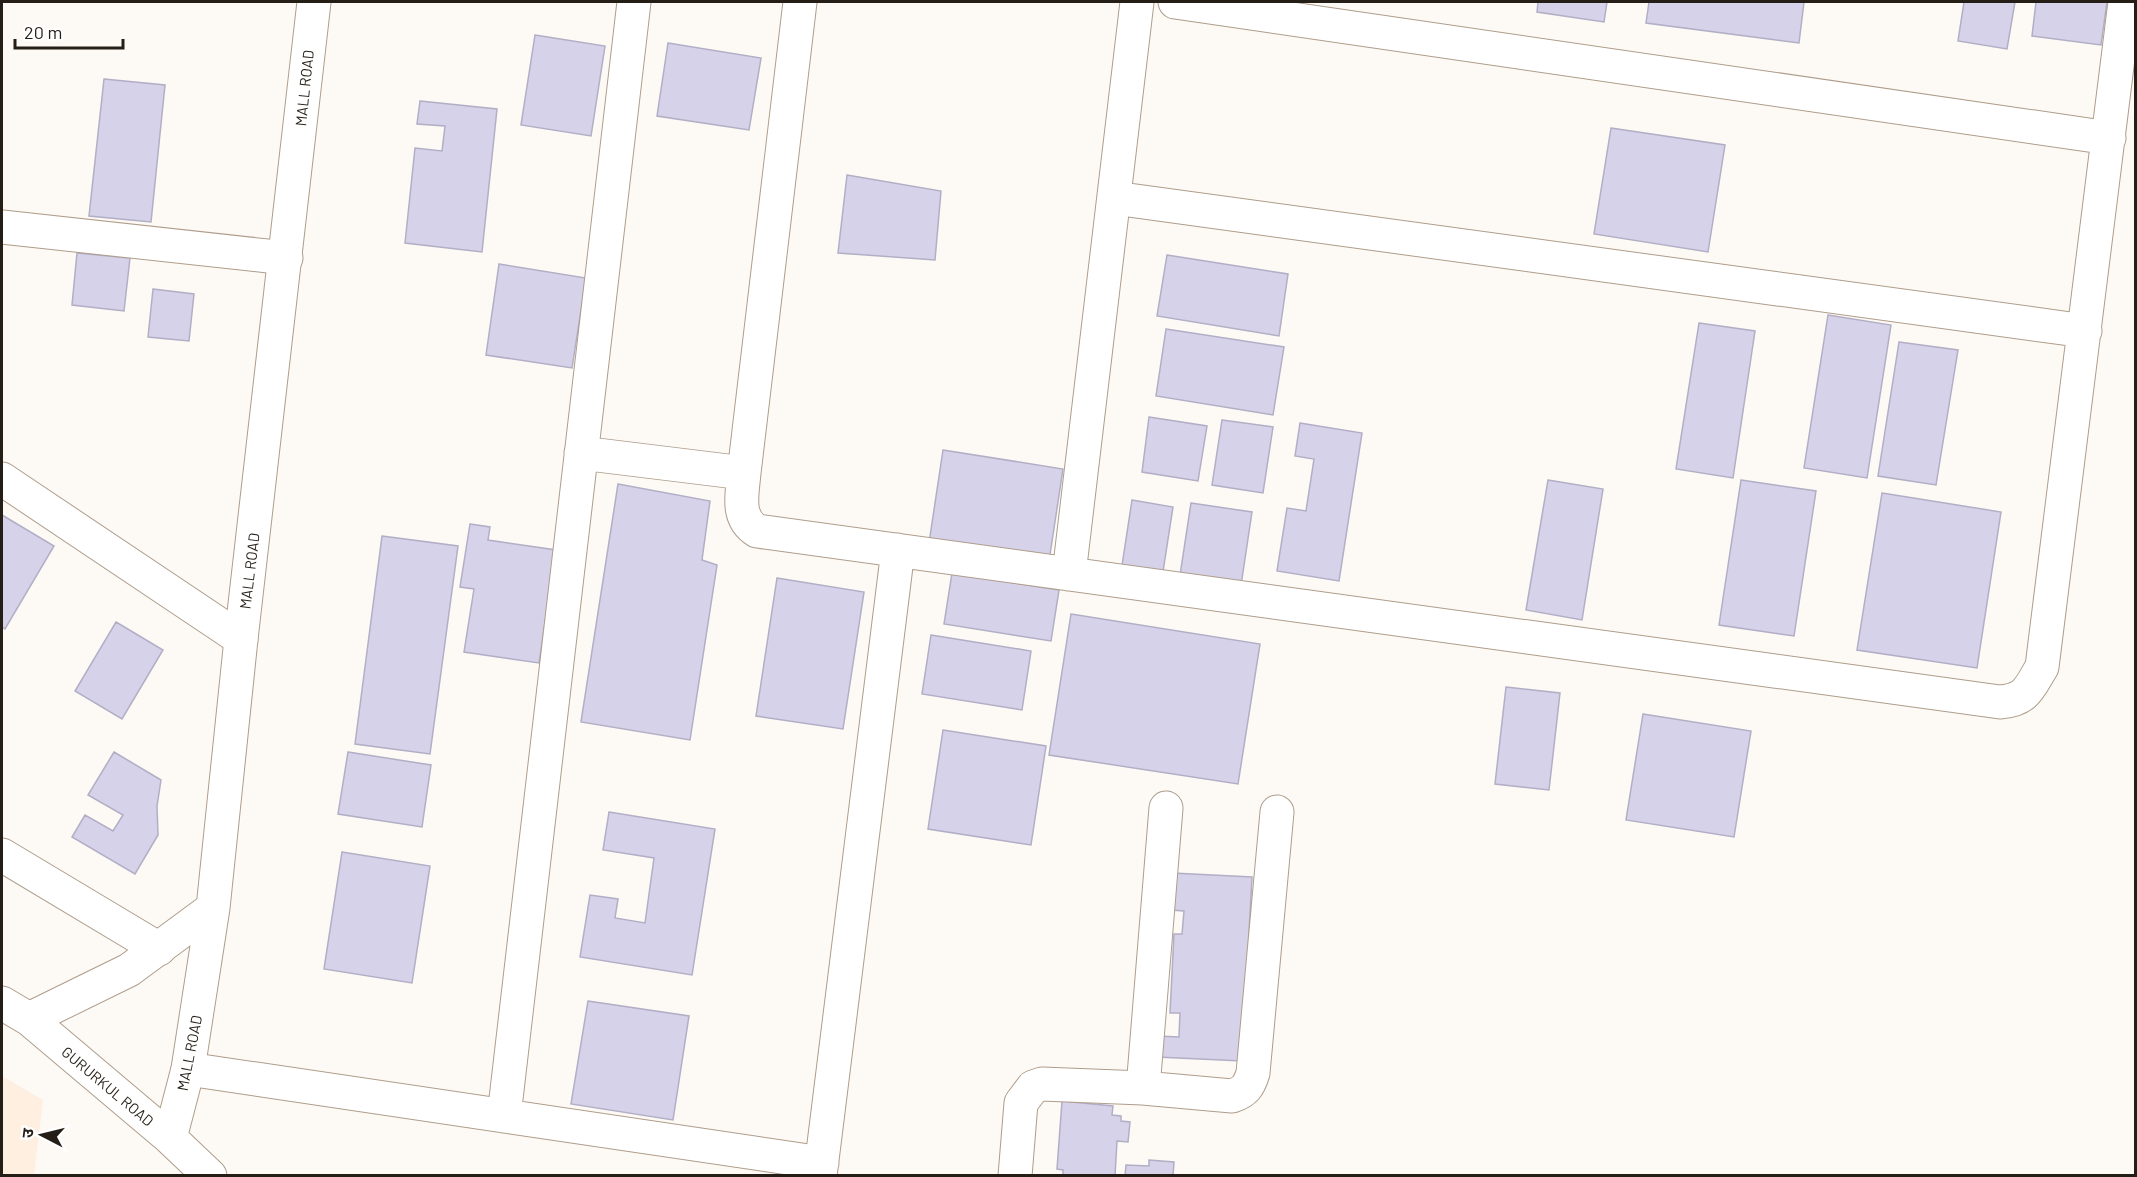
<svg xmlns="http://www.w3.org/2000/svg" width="2137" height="1177" viewBox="0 0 2137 1177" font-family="Barlow,'Noto Sans Devanagari',sans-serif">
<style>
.built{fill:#feefe0}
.building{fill:#d5d2e9;stroke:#b2aec5;stroke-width:1.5}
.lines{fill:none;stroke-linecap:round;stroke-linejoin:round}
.minor-casing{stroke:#ae9d8b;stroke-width:35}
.tertiary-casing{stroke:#ae9d8b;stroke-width:35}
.minor{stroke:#fff;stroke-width:33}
.tertiary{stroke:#fff;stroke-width:33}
.labels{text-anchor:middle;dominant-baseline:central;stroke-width:4.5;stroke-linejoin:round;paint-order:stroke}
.street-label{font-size:15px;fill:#241e17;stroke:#fff}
</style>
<rect width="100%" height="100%" fill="#fdf9f5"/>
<!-- built -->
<path class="built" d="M2,1076L43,1100L34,1175H2Z"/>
<!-- building -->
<path class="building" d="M1538,2H1607L1604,22L1537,12Z
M1649,2H1804L1799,43L1646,23Z
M1964,2H2015L2007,49L1958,41Z
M2036,2H2107L2101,45L2032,36Z
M535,35L605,46L591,136L521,125Z
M668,43L761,58L749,130L657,116Z
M104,79L165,85L151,222L89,216Z
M420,101L497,109L482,252L405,243L415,148L442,151L445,126L417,124Z
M1611,128L1725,145L1708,252L1594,234Z
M847,175L941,191L935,260L838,253Z
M77,253L130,258L124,311L72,305Z
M1167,255L1288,274L1279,336L1157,316Z
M499,264L586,278L572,368L486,355Z
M153,289L194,294L189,341L148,337Z
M1828,315L1891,325L1867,478L1804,468Z
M1699,323L1755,331L1733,478L1676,469Z
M1166,329L1284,347L1273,415L1156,396Z
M1899,342L1958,350L1936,485L1878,476Z
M1149,417L1207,426L1198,481L1142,472Z
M1222,420L1273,427L1263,493L1212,485Z
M1300,423L1362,433L1339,581L1277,571L1287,508L1306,511L1314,459L1295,456Z
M943,450L1063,469L1049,561L929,543Z
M1548,480L1603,489L1582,620L1526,610Z
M1741,480L1816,491L1794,636L1719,625Z
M618,484L710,501L702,560L717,565L690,740L581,722Z
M1882,493L2001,512L1977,668L1857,650Z
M1132,500L1173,507L1162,578L1121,572Z
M1191,503L1252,512L1240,592L1179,582Z
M2,515L54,546L5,629L2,627Z
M470,524L490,527L488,540L556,550L539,663L464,652L474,589L460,587Z
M382,536L458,546L430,754L355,744Z
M952,573L1059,590L1051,641L944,624Z
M777,578L864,592L843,729L756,716Z
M1071,614L1260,644L1238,784L1049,755Z
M116,622L163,650L122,719L75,691Z
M931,635L1031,651L1022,710L922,694Z
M1506,687L1560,693L1549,790L1495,784Z
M1643,714L1751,731L1734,837L1626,820Z
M943,730L1046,746L1031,845L928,829Z
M114,752L161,780L157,806L158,835L135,874L72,837L85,815L113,831L123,815L88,795Z
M348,752L431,765L422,827L338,814Z
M609,812L715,829L692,975L580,957L590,895L618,899L615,918L645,923L654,858L603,850Z
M342,852L430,866L412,983L324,969Z
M1172,873L1252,877L1242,1061L1157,1057L1158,1036L1179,1037L1180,1013H1170L1174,934H1182L1184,911L1171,910Z
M588,1001L689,1016L673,1120L571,1104Z
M1062,1101L1113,1106L1112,1115L1121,1116V1121L1130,1122L1128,1142L1117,1141L1115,1176H1063V1170L1057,1169Z
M1149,1160L1174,1162L1173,1176H1125L1126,1165L1149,1166Z"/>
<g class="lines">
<!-- minor casing -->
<g class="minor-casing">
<path id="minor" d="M800,2L744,473C742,495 736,518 757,531L2000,702C2027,700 2029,688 2042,667L2125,2
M1175,2L2109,138
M1114,198L2085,331
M2,227L286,258
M581,453L744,473
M2,479L241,639
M1069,574L1137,2
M2,855L159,949
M188,1069L822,1163
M1143,1088L1166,808
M504,1116L634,2
M820,1176L898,550
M1015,1176L1021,1103L1033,1087L1042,1084L1143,1088L1232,1096C1245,1092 1249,1086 1253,1073L1277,812"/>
</g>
<!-- tertiary casing -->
<g class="tertiary-casing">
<path id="tertiary" d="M2,1003L29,1019L170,1138L210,1176
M29,1019L129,970L213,908
M170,1138L188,1069L213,908L241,639L314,2"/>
</g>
<!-- minor -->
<use href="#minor" class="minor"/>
<!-- tertiary -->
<use href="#tertiary" class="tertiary"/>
</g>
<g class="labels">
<!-- street labels -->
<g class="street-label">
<text transform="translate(304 88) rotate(-84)">MALL ROAD</text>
<text transform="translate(249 571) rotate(-83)">MALL ROAD</text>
<text transform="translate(189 1053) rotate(-79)">MALL ROAD</text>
<text transform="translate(108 1086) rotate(40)">GURURKUL ROAD</text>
</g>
</g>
<!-- border -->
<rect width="2137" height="1177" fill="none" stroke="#241e17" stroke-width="6"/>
<!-- north arrow -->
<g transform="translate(42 1135) rotate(277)" stroke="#ffffff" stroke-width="4.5" paint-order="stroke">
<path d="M0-4.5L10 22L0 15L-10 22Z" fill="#241e17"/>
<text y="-9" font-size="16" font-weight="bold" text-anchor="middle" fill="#241e17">उ</text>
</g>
<!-- scale -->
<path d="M15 39v9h108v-9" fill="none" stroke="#241e17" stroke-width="3"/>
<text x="24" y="39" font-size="18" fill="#241e17" stroke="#ffffff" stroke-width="4.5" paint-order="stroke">20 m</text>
</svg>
